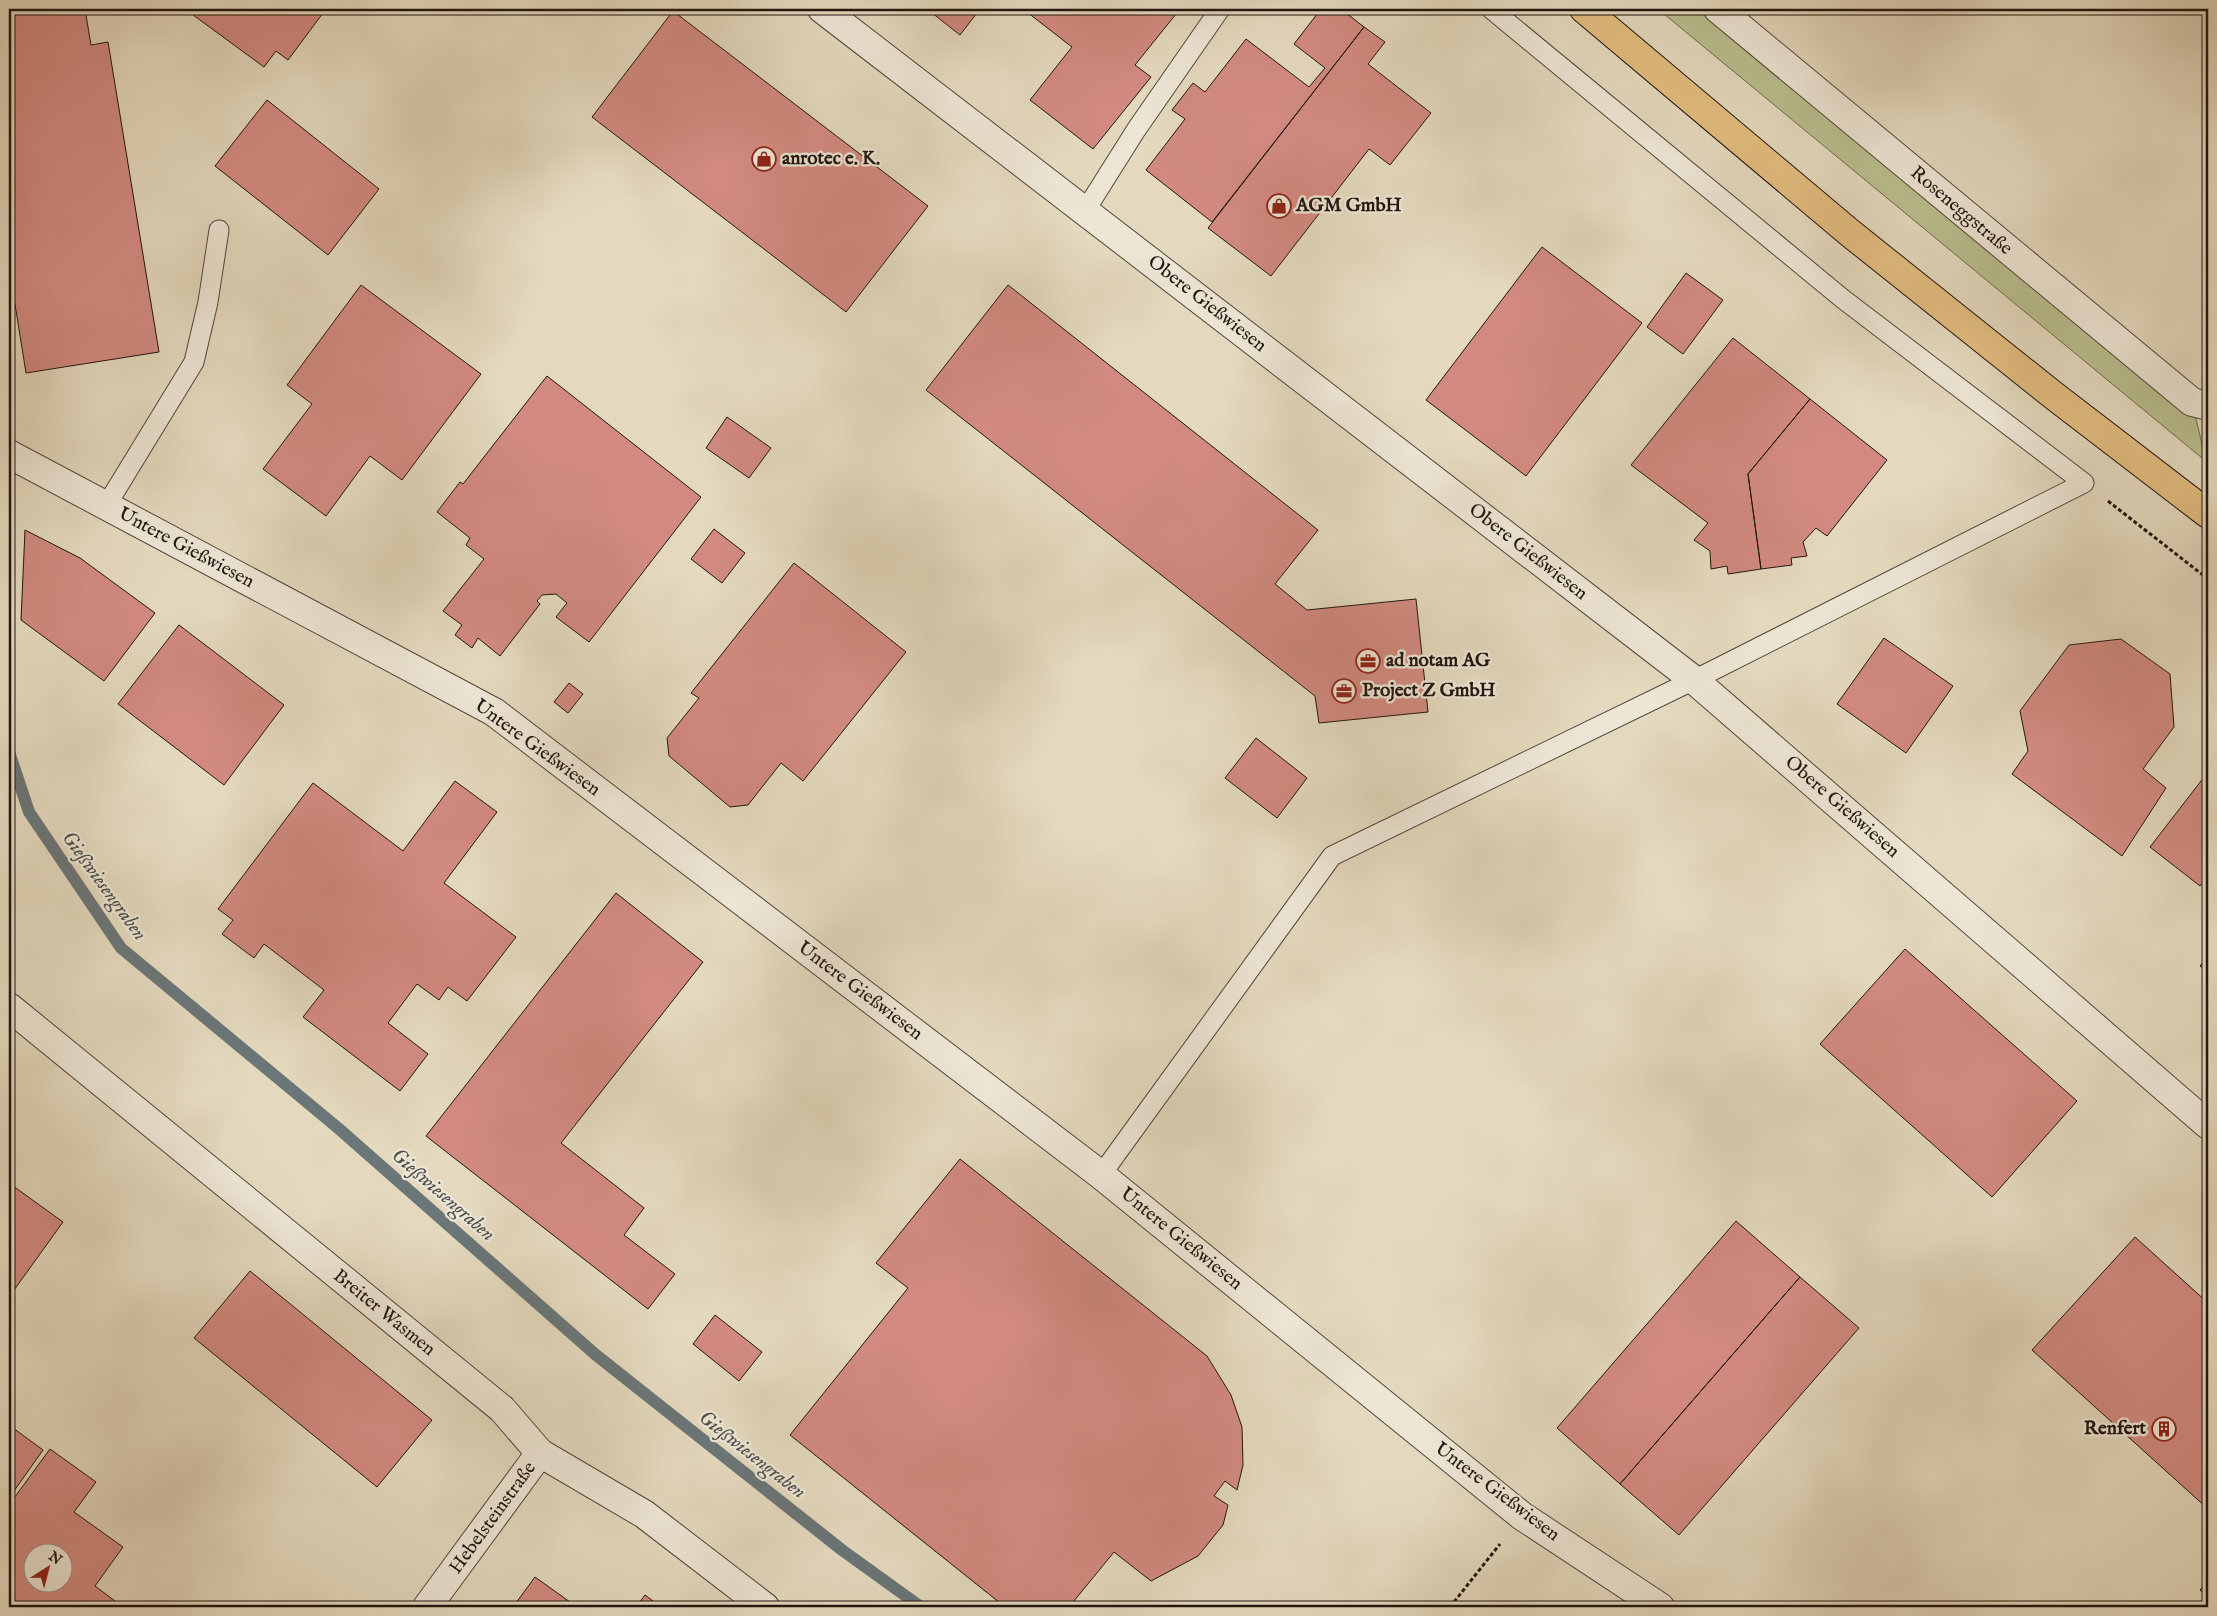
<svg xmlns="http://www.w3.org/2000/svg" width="2217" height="1616" viewBox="0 0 2217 1616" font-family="'IM FELL English',serif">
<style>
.green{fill:#b9be8e;stroke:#6c6a4f}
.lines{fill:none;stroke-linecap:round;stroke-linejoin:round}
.stream{stroke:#6a7678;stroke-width:12}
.building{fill:#d28a80;stroke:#201510;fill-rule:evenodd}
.lane-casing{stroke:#51463c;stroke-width:21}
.street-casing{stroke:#51463c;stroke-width:30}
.primary-casing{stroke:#201510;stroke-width:30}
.path{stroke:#201510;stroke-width:3;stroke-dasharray:4 2.5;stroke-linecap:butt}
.lane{stroke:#ede6d5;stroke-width:19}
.street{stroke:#ede6d5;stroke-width:28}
.primary{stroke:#e2bc7f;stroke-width:28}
.labels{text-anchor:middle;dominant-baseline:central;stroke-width:4.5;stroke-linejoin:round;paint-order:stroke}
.poi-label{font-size:19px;font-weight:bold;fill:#201510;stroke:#ede6d5;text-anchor:start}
.street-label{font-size:19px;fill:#201510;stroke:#ede6d5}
.water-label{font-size:20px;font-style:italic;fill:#4b4e4d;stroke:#ede6d5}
</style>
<rect width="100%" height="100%" fill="#e4d9be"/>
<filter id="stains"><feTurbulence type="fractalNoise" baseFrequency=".004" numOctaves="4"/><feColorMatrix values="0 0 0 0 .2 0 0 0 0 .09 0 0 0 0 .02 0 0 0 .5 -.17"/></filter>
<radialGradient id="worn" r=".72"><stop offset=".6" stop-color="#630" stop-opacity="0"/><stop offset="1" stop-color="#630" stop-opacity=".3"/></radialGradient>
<!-- green -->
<path class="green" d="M1658,9H1718L2192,402L2206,461H2208V463Z"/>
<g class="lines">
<!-- stream -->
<path class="stream" d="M9,752L29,812L121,948L338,1128L596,1355L842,1550L921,1607"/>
</g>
<!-- building -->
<path class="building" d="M9,9H85L91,45L108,42L159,352L26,373L9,267Z
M185,9H326L288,60L276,51L264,67Z
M927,9H980L960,35Z
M1023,9H1180L1135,65L1151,77L1093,149L1030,100L1072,47Z
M1321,9H1341L1364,27L1212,222L1146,170L1185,119L1172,110L1193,83L1205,92L1246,39L1309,87L1325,68L1294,44Z
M673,11L928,206L846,312L592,117Z
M1364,27L1385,42L1368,64L1431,113L1390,165L1369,149L1271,276L1208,228Z
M267,100L379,189L328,255L215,166Z
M1542,247L1642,323L1526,476L1426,400Z
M1686,273L1723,300L1683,354L1647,327Z
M361,285L481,374L402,480L370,456L326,516L263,469L312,404L287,385Z
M1008,285L1318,530L1275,584L1307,610L1416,599L1428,712L1319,723L1315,696L926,390Z
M1733,338L1810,399L1748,474L1761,569L1728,574L1727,566L1711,569L1710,551L1694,540L1708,523L1631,465Z
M547,376L701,497L589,642L556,617L567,603L556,594L542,595L537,601L540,604L500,656L478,638L472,648L455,635L462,625L443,611L484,559L466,545L470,538L437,512L460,482L463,484Z
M1810,399L1887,460L1827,536L1816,528L1803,542L1807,556L1791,558L1792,565L1761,569L1748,474Z
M727,417L771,448L749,478L706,448Z
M714,529L745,553L722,583L691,559Z
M25,530L80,558L155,613L104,681L21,620Z
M794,563L906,652L803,781L781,763L748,805L730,807L669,756L667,738L699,698L691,693Z
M179,625L284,705L224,785L118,704Z
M1884,638L1953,686L1906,753L1837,704Z
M2121,639L2170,674L2174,727L2143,769L2166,788L2122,856L2012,774L2028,751L2020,711L2069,645Z
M569,683L583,694L568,713L554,702Z
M1256,738L1307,778L1277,818L1225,778Z
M2208,772V876L2200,886L2150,847Z
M455,781L497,812L444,883L516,937L467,1001L448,987L439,1000L417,984L388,1023L428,1054L400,1091L303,1017L324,990L264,944L254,958L222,934L233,920L218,909L313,783L403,851Z
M616,893L703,962L561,1143L644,1208L624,1235L675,1274L648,1309L426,1136Z
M1905,949L2077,1101L1992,1197L1820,1044Z
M2208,956V972L2200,966Z
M960,1159L1207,1356L1231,1395L1242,1427L1243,1465L1237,1490L1225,1481L1214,1496L1228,1505L1223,1525L1198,1556L1151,1581L1114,1552L1069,1607H1005L790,1435L908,1288L876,1263Z
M9,1183L63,1222L9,1297Z
M1736,1221L1800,1277L1620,1484L1557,1428Z
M2135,1237L2208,1303V1509L2032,1350Z
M250,1271L432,1420L377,1487L194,1338Z
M1800,1277L1859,1328L1679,1535L1620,1484Z
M715,1315L762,1352L739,1381L693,1344Z
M9,1425L43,1450L9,1498Z
M50,1449L96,1482L74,1512L123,1547L95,1586L123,1607H9V1505ZM32,1554H62V1584H32Z
M535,1577L577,1607H513Z
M2208,1581V1597L2200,1590Z
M645,1595L661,1607H636Z"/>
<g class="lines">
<!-- lane casing -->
<g class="lane-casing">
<path id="lane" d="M1085,211L1136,130L1220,9
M106,506L194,362L208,302L219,230
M1101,1175L1332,856L1694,680L2084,483L1843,299L1491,9"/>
</g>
<!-- street casing -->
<g class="street-casing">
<path id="street" d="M822,9L1694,680L2208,1125
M1718,9L2192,402L2208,406
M9,454L494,712L1101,1175L1522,1516L1660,1607
M9,1007L502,1409L540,1453L644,1514L765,1607
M427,1607L540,1453"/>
</g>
<!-- primary casing -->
<g class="primary-casing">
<path id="primary" d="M1584,9L1850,233L2053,395L2208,514"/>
</g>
<!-- path -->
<path class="path" d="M2108,501L2208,579
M1450,1607L1500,1544"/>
<!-- lane -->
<use href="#lane" class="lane"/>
<!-- street -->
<use href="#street" class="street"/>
<!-- primary -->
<use href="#primary" class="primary"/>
</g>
<!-- icons -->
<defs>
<g id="shop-ring" transform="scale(1.25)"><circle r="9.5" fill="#ede6d5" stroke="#8f2418" stroke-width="1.5"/><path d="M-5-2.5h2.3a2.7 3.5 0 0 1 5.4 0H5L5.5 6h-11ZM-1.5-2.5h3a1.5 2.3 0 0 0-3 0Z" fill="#8f2418"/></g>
<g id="office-ring" transform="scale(1.25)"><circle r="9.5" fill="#ede6d5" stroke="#8f2418" stroke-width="1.5"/><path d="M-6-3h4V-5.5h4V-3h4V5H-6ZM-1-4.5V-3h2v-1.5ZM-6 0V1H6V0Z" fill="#8f2418"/></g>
<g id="building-ring" transform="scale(1.25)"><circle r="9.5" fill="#ede6d5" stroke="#8f2418" stroke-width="1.5"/><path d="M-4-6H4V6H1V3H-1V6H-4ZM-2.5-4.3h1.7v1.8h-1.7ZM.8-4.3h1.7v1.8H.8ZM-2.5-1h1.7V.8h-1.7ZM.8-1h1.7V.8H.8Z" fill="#8f2418"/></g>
</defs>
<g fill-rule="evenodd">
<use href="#shop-ring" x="764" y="159"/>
<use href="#shop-ring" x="1279" y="206"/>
<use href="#office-ring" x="1368" y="661"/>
<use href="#office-ring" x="1344" y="691"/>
<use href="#building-ring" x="2164" y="1429"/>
</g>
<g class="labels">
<!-- poi labels -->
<g class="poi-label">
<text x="782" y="159">anrotec e. K.</text>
<text x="1296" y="206">AGM GmbH</text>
<text x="1386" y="661">ad notam AG</text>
<text x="1362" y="691">Project Z GmbH</text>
<text x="2146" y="1429" text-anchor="end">Renfert</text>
</g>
<!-- street labels -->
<g class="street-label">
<text transform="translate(1961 211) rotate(40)">Roseneggstraße</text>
<text transform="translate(1207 304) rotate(38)">Obere Gießwiesen</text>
<text transform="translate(186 548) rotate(28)">Untere Gießwiesen</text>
<text transform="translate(1528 552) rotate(38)">Obere Gießwiesen</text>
<text transform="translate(537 748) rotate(36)">Untere Gießwiesen</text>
<text transform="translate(1842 807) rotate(41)">Obere Gießwiesen</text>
<text transform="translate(860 991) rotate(37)">Untere Gießwiesen</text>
<text transform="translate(1181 1239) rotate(39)">Untere Gießwiesen</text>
<text transform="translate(384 1313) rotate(39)">Breiter Wasmen</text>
<text transform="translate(1497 1492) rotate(37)">Untere Gießwiesen</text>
<text transform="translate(493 1518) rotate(-54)">Hebelsteinstraße</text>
</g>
<!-- water labels -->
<g class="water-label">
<text transform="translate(104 886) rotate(54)">Gießwiesengraben</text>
<text transform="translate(443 1195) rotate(41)">Gießwiesengraben</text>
<text transform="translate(752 1455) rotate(38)">Gießwiesengraben</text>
</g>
</g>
<!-- margin -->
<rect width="2217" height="1616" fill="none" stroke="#e4d9be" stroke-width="30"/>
<rect x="10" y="10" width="2197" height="1596" fill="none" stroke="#201510" stroke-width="2.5"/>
<rect x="15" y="15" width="2187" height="1586" fill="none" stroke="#201510"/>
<!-- north arrow -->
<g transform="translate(48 1568) rotate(36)"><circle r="24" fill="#ede6d5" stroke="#9b9286"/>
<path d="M0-4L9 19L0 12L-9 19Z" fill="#8f2418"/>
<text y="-8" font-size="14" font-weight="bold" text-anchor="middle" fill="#201510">N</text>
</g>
<rect width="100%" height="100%" filter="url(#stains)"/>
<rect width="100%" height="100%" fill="url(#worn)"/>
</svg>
